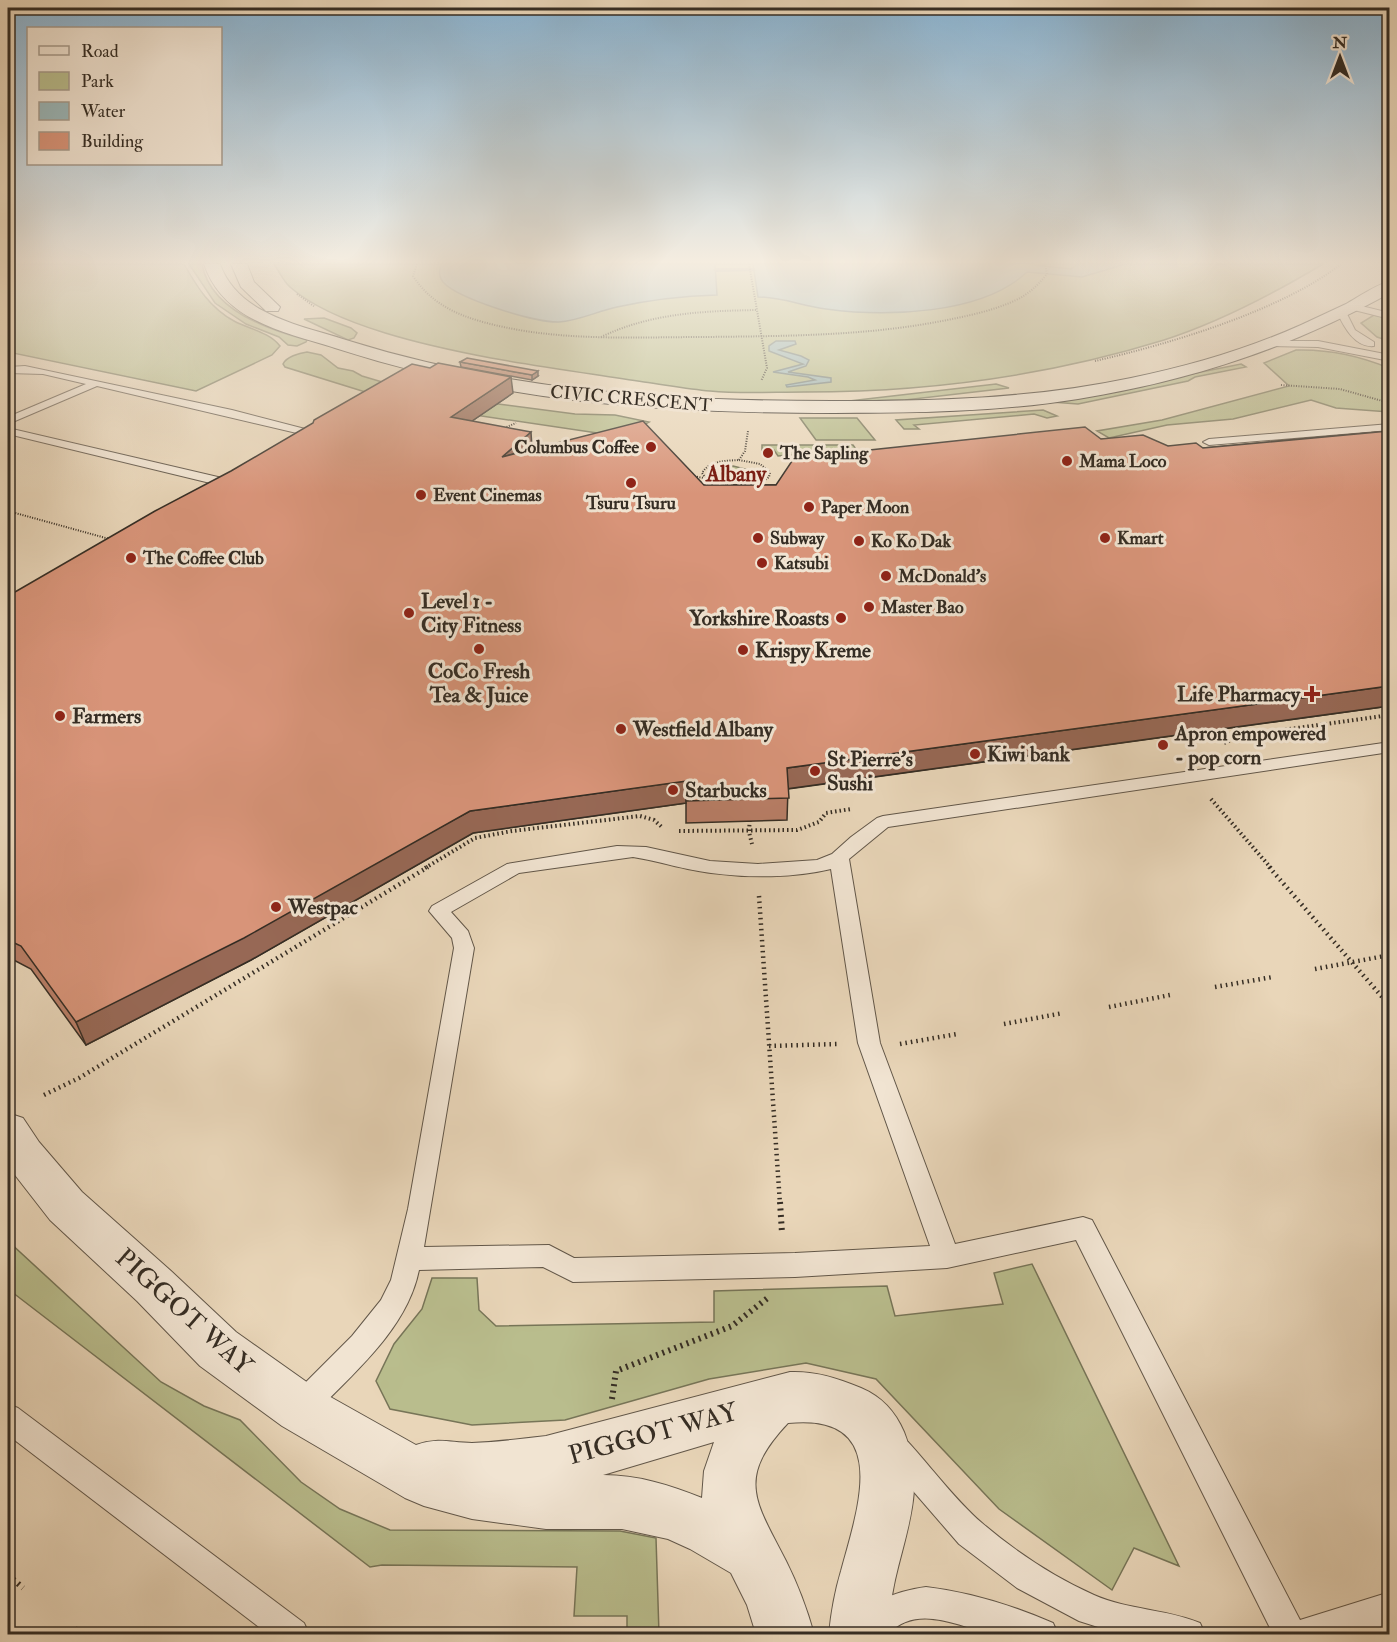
<svg xmlns="http://www.w3.org/2000/svg" width="1397" height="1642" viewBox="0 0 1397 1642" font-family="'IM FELL Double Pica',serif">
<style>
.green{fill:#b9bd8d;stroke:#777558;stroke-width:1.5}
.water{fill:#9bb7b9;stroke:#72807d;stroke-width:1.5}
.lines{fill:none;stroke-linecap:round;stroke-linejoin:round}
.stream{fill:#72807d;fill-rule:evenodd}
.lane-casing{stroke:#625749;stroke-width:2}
.street-casing{stroke:#625749;stroke-width:2}
.secondary-casing{stroke:#352d24;stroke-width:2}
.path-far3{stroke:#352d24;stroke-width:2;stroke-dasharray:1 1.5;stroke-linecap:butt}
.path-far2{stroke:#352d24;stroke-width:4;stroke-dasharray:1.5 3;stroke-linecap:butt}
.path-far1{stroke:#352d24;stroke-width:4.5;stroke-dasharray:1.5 4;stroke-linecap:butt}
.path{stroke:#352d24;stroke-width:6;stroke-dasharray:2 4.5;stroke-linecap:butt}
.lane{fill:#f1e4d2;fill-rule:evenodd}
.street{fill:#f1e4d2;fill-rule:evenodd}
.secondary{fill:#f1e4d2;fill-rule:evenodd}
.wall{fill:#ba7f68;stroke:#352d24;stroke-width:1.5}
.shaded-wall{fill:#976855;stroke:#352d24;stroke-width:1.5}
.building{fill:#d89479;stroke:#352d24;stroke-width:1.5}
.poi-dot{fill:#8f2418;stroke:#f1e4d2;stroke-width:2}
.labels{text-anchor:middle;dominant-baseline:central;stroke-width:6;stroke-linejoin:round;paint-order:stroke}
.far-street-label{font-size:18px;fill:#352d24;stroke:#f1e4d2}
.far-poi-label{font-size:18px;font-weight:bold;fill:#352d24;stroke:#f1e4d2;text-anchor:start}
.poi-label{font-size:21px;font-weight:bold;fill:#352d24;stroke:#f1e4d2;text-anchor:start}
.far-district-label{font-size:22px;font-weight:bold;fill:#7a1f14;stroke:#f1e4d2}
.near-street-label{font-size:26px;fill:#352d24;stroke:#f1e4d2}
</style>
<rect width="100%" height="100%" fill="#e9d6b9"/>
<filter id="stains"><feTurbulence type="fractalNoise" baseFrequency=".00333" numOctaves="4"/><feColorMatrix values="0 0 0 0 .2 0 0 0 0 .09 0 0 0 0 .02 0 0 0 .5 -.17"/></filter>
<radialGradient id="worn" r=".72"><stop offset=".6" stop-color="#630" stop-opacity="0"/><stop offset="1" stop-color="#630" stop-opacity=".3"/></radialGradient>
<!-- green -->
<path class="green" d="M8,264H184C197,287 210,308 234,321C249,329 269,332 280,346L272,355L196,391L8,352Z
M189,264H202C210,310 268,330 307,340L306,342L297,346L288,345L279,337L246,324L215,303Z
M274,264H1323C1273,294 1220,322 1164,340C1048,376 925,392 804,392C773,392 741,394 710,391C688,389 666,385 644,382C593,374 542,367 491,358C433,347 334,326 290,287C283,281 279,271 274,264Z
M1374,315L1389,318V341L1377,337L1361,323Z
M324,318L351,328L357,333L354,338L348,340L304,319Z
M1296,350C1328,349 1360,356 1389,368V412L1336,408L1311,400L1233,419L1167,425L1109,438L1097,431L1162,420L1289,386L1264,363Z
M307,352L321,355L338,368L353,371L362,376L399,387L451,398L575,414L615,415L649,422L638,428L604,434L448,411L375,395L285,367L283,364C286,357 299,353 307,352Z
M1241,364L1246,367L1195,377L1188,381L1078,404L1051,402Z
M996,384L1009,388L905,400L849,401Z
M1043,410L1057,416L1047,418L1034,414L914,425L919,429H904L896,420Z
M800,418H857L875,440H816Z
M762,445H853L856,449L778,456L774,450H762Z
M733,466L753,471L754,476C743,484 727,484 717,475L722,468Z
M8,1241L161,1382L204,1406L240,1420L301,1482L340,1509L390,1530L620,1531L656,1538L659,1634H627V1616H574L577,1567L382,1565L370,1567L8,1289Z
M1032,1264L1179,1566L1134,1548L1112,1590L999,1509L876,1379L806,1363L709,1379L565,1420L472,1425L390,1409L376,1381L394,1344L422,1309L432,1278H477L479,1310L496,1326L714,1322V1291L887,1286L895,1316L1003,1304L994,1273Z"/>
<!-- water -->
<path class="water" d="M441,264H715L717,295C683,296 649,300 617,307C598,311 578,321 559,322C536,323 458,299 443,282C439,277 439,270 441,264Z
M753,264H1026L1071,269L1078,264H1126L1082,277L1027,272C982,315 885,317 826,309C803,306 781,297 758,297Z
M776,341H795L796,344L779,350L801,356L809,360L806,366L788,372L831,378V382L787,387L786,385L815,380L808,377L773,372L803,364L769,351V346Z"/>
<g class="lines">
<!-- stream -->
<path class="stream" d="M754,268L756,271L716,272L713,270L716,268Z"/>
<!-- lane casing -->
<g class="lane-casing">
<path id="lane" d="M1353,304L1390,313V319L1350,309L1348,307Z
M1339,310H1345L1355,330L1374,342V346C1355,348 1344,327 1337,312Z
M1273,341H1318L1390,355V361L1318,347L1270,346L1268,344Z
M25,366L232,410L309,430L315,438L300,446L294,443L303,437L301,434L97,386L8,424V417L86,384L43,374L8,373V367Z
M1390,424V430L1209,445L1203,442L1209,439Z
M8,428L235,481L241,485L235,489L8,434Z
M1390,742V752L888,827L849,859L880,1043L955,1244L1083,1217L1092,1220L1300,1620L1390,1592V1624L1356,1634H1273L1076,1240L947,1268L795,1277L573,1282L543,1267L419,1270C407,1330 351,1375 311,1417L301,1421L291,1417L287,1407L291,1397L352,1336L381,1300L391,1280L408,1209L454,948L452,938L429,911L432,906L507,864L617,846L646,847L710,861L758,864L817,860L832,854L851,837L877,818L883,816ZM633,857C659,861 685,870 711,873C749,878 794,878 831,869L858,1043L930,1246L795,1253L574,1258L549,1245L424,1247L474,948L468,931L451,912L519,873Z
M8,1404L18,1408L304,1623L309,1634H268L8,1435Z
M898,1438L908,1442C931,1467 957,1502 982,1523C1016,1552 1054,1577 1094,1595C1128,1610 1167,1609 1200,1623L1205,1634H1120L1079,1621L1017,1588L959,1544L888,1462L884,1452L888,1442Z
M926,1587C969,1592 1014,1606 1053,1623L1058,1634C1041,1636 1010,1638 993,1634C958,1627 918,1603 888,1634H850C860,1603 896,1591 926,1587Z"/>
</g>
<!-- street casing -->
<g class="street-casing">
<path id="street" d="M8,1113L23,1118L39,1142L82,1192L171,1271L236,1332L318,1390L416,1445C437,1437 451,1443 472,1443C497,1442 521,1439 546,1436L790,1372C815,1371 838,1378 861,1388C882,1397 895,1411 904,1432C926,1486 907,1527 895,1580C891,1598 889,1616 887,1634H829C831,1613 835,1591 841,1571C857,1511 894,1412 788,1423C735,1479 756,1502 786,1561C798,1585 807,1609 814,1634H756L747,1605L731,1573L690,1549L668,1539L622,1529H546L472,1519L424,1506L405,1498L282,1426L200,1366L137,1301L50,1220L8,1166ZM714,1442L704,1471L702,1498C670,1485 638,1475 603,1475Z"/>
</g>
<!-- secondary casing -->
<g class="secondary-casing">
<path id="secondary" d="M204,264H220C238,315 300,325 346,340C509,391 662,401 832,401C933,401 1032,399 1131,378C1190,366 1247,349 1301,325C1316,318 1331,311 1346,304C1360,296 1374,286 1390,281V293C1290,348 1190,381 1078,399C997,412 916,413 834,413C657,413 505,403 335,348C284,332 223,321 204,264Z
M231,264H247L254,282L280,307L278,311H266L241,287Z"/>
</g>
<!-- path-far3 -->
<path class="path-far3" d="M417,264L413,276C430,302 454,314 483,322C555,342 631,337 705,337C785,336 864,336 942,321C967,316 993,311 1016,300C1029,294 1038,285 1047,274L1045,264
M749,264L767,368L761,381
M297,294L315,307
M601,337C651,313 703,311 757,310
M1095,361C1169,344 1281,311 1341,264
M1281,385L1340,389L1386,402
M502,429L516,423
M527,442L546,446
M739,460L745,451L748,431
M739,460L760,464L770,472L769,477C750,491 717,495 702,473C710,460 726,461 739,460Z
M692,476L704,478
M8,511L113,540"/>
<!-- path-far2 -->
<path class="path-far2" d="M1192,734V751
M1224,743L1240,736L1390,715
M1211,799L1271,868
M750,816L749,832L752,844
M679,831L797,830L819,822L826,813L851,809
M425,868L475,838L512,831L640,816L654,820L663,828"/>
<!-- path-far1 -->
<path class="path-far1" d="M1269,867L1390,1006
M759,896L780,1204
M1315,969L1390,955
M1215,987L1273,977
M1109,1007L1170,995
M1004,1024L1063,1013
M900,1044L957,1034
M769,1046L837,1044
M44,1095L79,1078L428,867"/>
<!-- path -->
<path class="path" d="M780,1202L782,1233
M612,1399L616,1371L732,1326L769,1297
M8,1575L23,1588
M75,1629L82,1634"/>
<!-- lane -->
<use href="#lane" class="lane"/>
<!-- street -->
<use href="#street" class="street"/>
<!-- secondary -->
<use href="#secondary" class="secondary"/>
</g>
<!-- wall -->
<path class="wall" d="M460,362L538,376L532,380L461,367Z
M513,393L472,421L532,449L704,485H776L1101,439L1168,446L1203,448L1389,431V706L788,789L787,820L686,823V803L473,833L251,960L86,1045L31,969L8,957V596Z"/>
<!-- shaded-wall -->
<path class="shaded-wall" d="M538,371V376L532,380V375Z
M511,377L513,393L453,434L451,417Z
M531,432L532,449L502,457Z
M1389,686V706L786,789L787,768Z
M686,781V803L473,833L251,960L86,1045L76,1022L470,811Z
M8,1547L13,1554L8,1560Z"/>
<!-- building -->
<path class="building" d="M467,358L538,371L532,375L460,362Z
M438,363L511,377L451,417L531,432L502,457L643,421L704,485H776L794,458L1085,427L1101,439L1143,435L1168,446L1196,443L1203,448L1389,431V686L787,768L789,798L686,801V781L470,811L244,938L76,1022L21,946L8,940V596L155,511L231,471L313,423L314,420L412,364L430,368Z
M109,1630L114,1635H105Z"/>
<!-- sky -->
<linearGradient id="sky" x2="0" y2="1"><stop stop-color="#89b5d5"/><stop offset="0.53" stop-color="#f5ede0"/><stop offset="1" stop-color="#f5ede0" stop-opacity="0"/></linearGradient>
<rect width="1397" height="494" fill="url(#sky)"/>
<!-- markers -->
<g class="poi-dot">
<circle cx="651" cy="447" r="6"/>
<circle cx="768" cy="453" r="6"/>
<circle cx="1067" cy="461" r="6"/>
<circle cx="631" cy="483" r="6"/>
<circle cx="421" cy="495" r="6"/>
<circle cx="809" cy="507" r="6"/>
<circle cx="758" cy="538" r="6"/>
<circle cx="1105" cy="538" r="6"/>
<circle cx="859" cy="541" r="6"/>
<circle cx="131" cy="558" r="6"/>
<circle cx="762" cy="563" r="6"/>
<circle cx="886" cy="576" r="6"/>
<circle cx="869" cy="607" r="6"/>
<circle cx="409" cy="613" r="6"/>
<circle cx="841" cy="618" r="6"/>
<circle cx="479" cy="649" r="6"/>
<circle cx="743" cy="650" r="6"/>
<path d="M1309 685h6v6h6v6h-6v6h-6v-6h-6v-6h6z"/>
<circle cx="60" cy="716" r="6"/>
<circle cx="621" cy="729" r="6"/>
<circle cx="1163" cy="745" r="6"/>
<circle cx="975" cy="754" r="6"/>
<circle cx="815" cy="771" r="6"/>
<circle cx="673" cy="790" r="6"/>
<circle cx="276" cy="907" r="6"/>
</g>
<g class="labels">
<!-- far-street labels -->
<g class="far-street-label">
<text transform="translate(631 399) rotate(5)">CIVIC CRESCENT</text>
</g>
<!-- far-poi labels -->
<g class="far-poi-label">
<text x="639" y="447" text-anchor="end">Columbus Coffee</text>
<text x="780" y="453">The Sapling</text>
<text x="1079" y="461">Mama Loco</text>
<text x="433" y="495">Event Cinemas</text>
<text x="631" y="503" text-anchor="middle">Tsuru Tsuru</text>
<text x="821" y="507">Paper Moon</text>
<text x="770" y="538">Subway</text>
<text x="1117" y="538">Kmart</text>
<text x="871" y="541">Ko Ko Dak</text>
<text x="143" y="558">The Coffee Club</text>
<text x="774" y="563">Katsubi</text>
<text x="898" y="576">McDonald's</text>
<text x="881" y="607">Master Bao</text>
</g>
<!-- poi labels -->
<g class="poi-label">
<text x="421" y="601">Level 1 -<tspan x="421" dy="24">City Fitness</tspan></text>
<text x="829" y="618" text-anchor="end">Yorkshire Roasts</text>
<text x="755" y="650">Krispy Kreme</text>
<text x="479" y="671" text-anchor="middle">CoCo Fresh<tspan x="479" dy="24">Tea &amp; Juice</tspan></text>
<text x="1300" y="694" text-anchor="end">Life Pharmacy</text>
<text x="72" y="716">Farmers</text>
<text x="633" y="729">Westfield Albany</text>
<text x="1175" y="733">Apron empowered<tspan x="1175" dy="24">- pop corn</tspan></text>
<text x="987" y="754">Kiwi bank</text>
<text x="827" y="759">St Pierre's<tspan x="827" dy="24">Sushi</tspan></text>
<text x="685" y="790">Starbucks</text>
<text x="288" y="907">Westpac</text>
</g>
<!-- far-district labels -->
<g class="far-district-label">
<text x="736" y="474">Albany</text>
</g>
<!-- near-street labels -->
<g class="near-street-label">
<text transform="translate(184 1312) rotate(42)">PIGGOT WAY</text>
<text transform="translate(653 1434) rotate(-15)">PIGGOT WAY</text>
</g>
</g>
<!-- margin -->
<rect width="1397" height="1642" fill="none" stroke="#e9d6b9" stroke-width="30"/>
<rect x="9" y="9" width="1379" height="1624" fill="none" stroke="#352d24" stroke-width="3"/>
<rect x="15" y="15" width="1367" height="1612" fill="none" stroke="#352d24" stroke-width="1.5"/>
<!-- legend -->
<rect x="27" y="27" width="195" height="138" fill="#f1e4d2" stroke="#a69b8c" stroke-width="1.5"/>
<rect x="39" y="46" width="30" height="9" fill="#f1e4d2" stroke="#a69b8c" stroke-width="1.5"/>
<text x="81" y="57" font-size="18" fill="#352d24">Road</text>
<rect x="39" y="72" width="30" height="18" fill="#b9bd8d" stroke="#a69b8c" stroke-width="1.5"/>
<text x="81" y="87" font-size="18" fill="#352d24">Park</text>
<rect x="39" y="102" width="30" height="18" fill="#9bb7b9" stroke="#a69b8c" stroke-width="1.5"/>
<text x="81" y="117" font-size="18" fill="#352d24">Water</text>
<rect x="39" y="132" width="30" height="18" fill="#d89479" stroke="#a69b8c" stroke-width="1.5"/>
<text x="81" y="147" font-size="18" fill="#352d24">Building</text>
<!-- north arrow -->
<g transform="translate(1340 57)" stroke="#f1e4d2" stroke-width="4.5" paint-order="stroke">
<path d="M0-4.5L10 22L0 15L-10 22Z" fill="#352d24"/>
<text y="-9" font-size="16" font-weight="bold" text-anchor="middle" fill="#352d24">N</text>
</g>
<rect width="100%" height="100%" filter="url(#stains)"/>
<rect width="100%" height="100%" fill="url(#worn)"/>
</svg>
